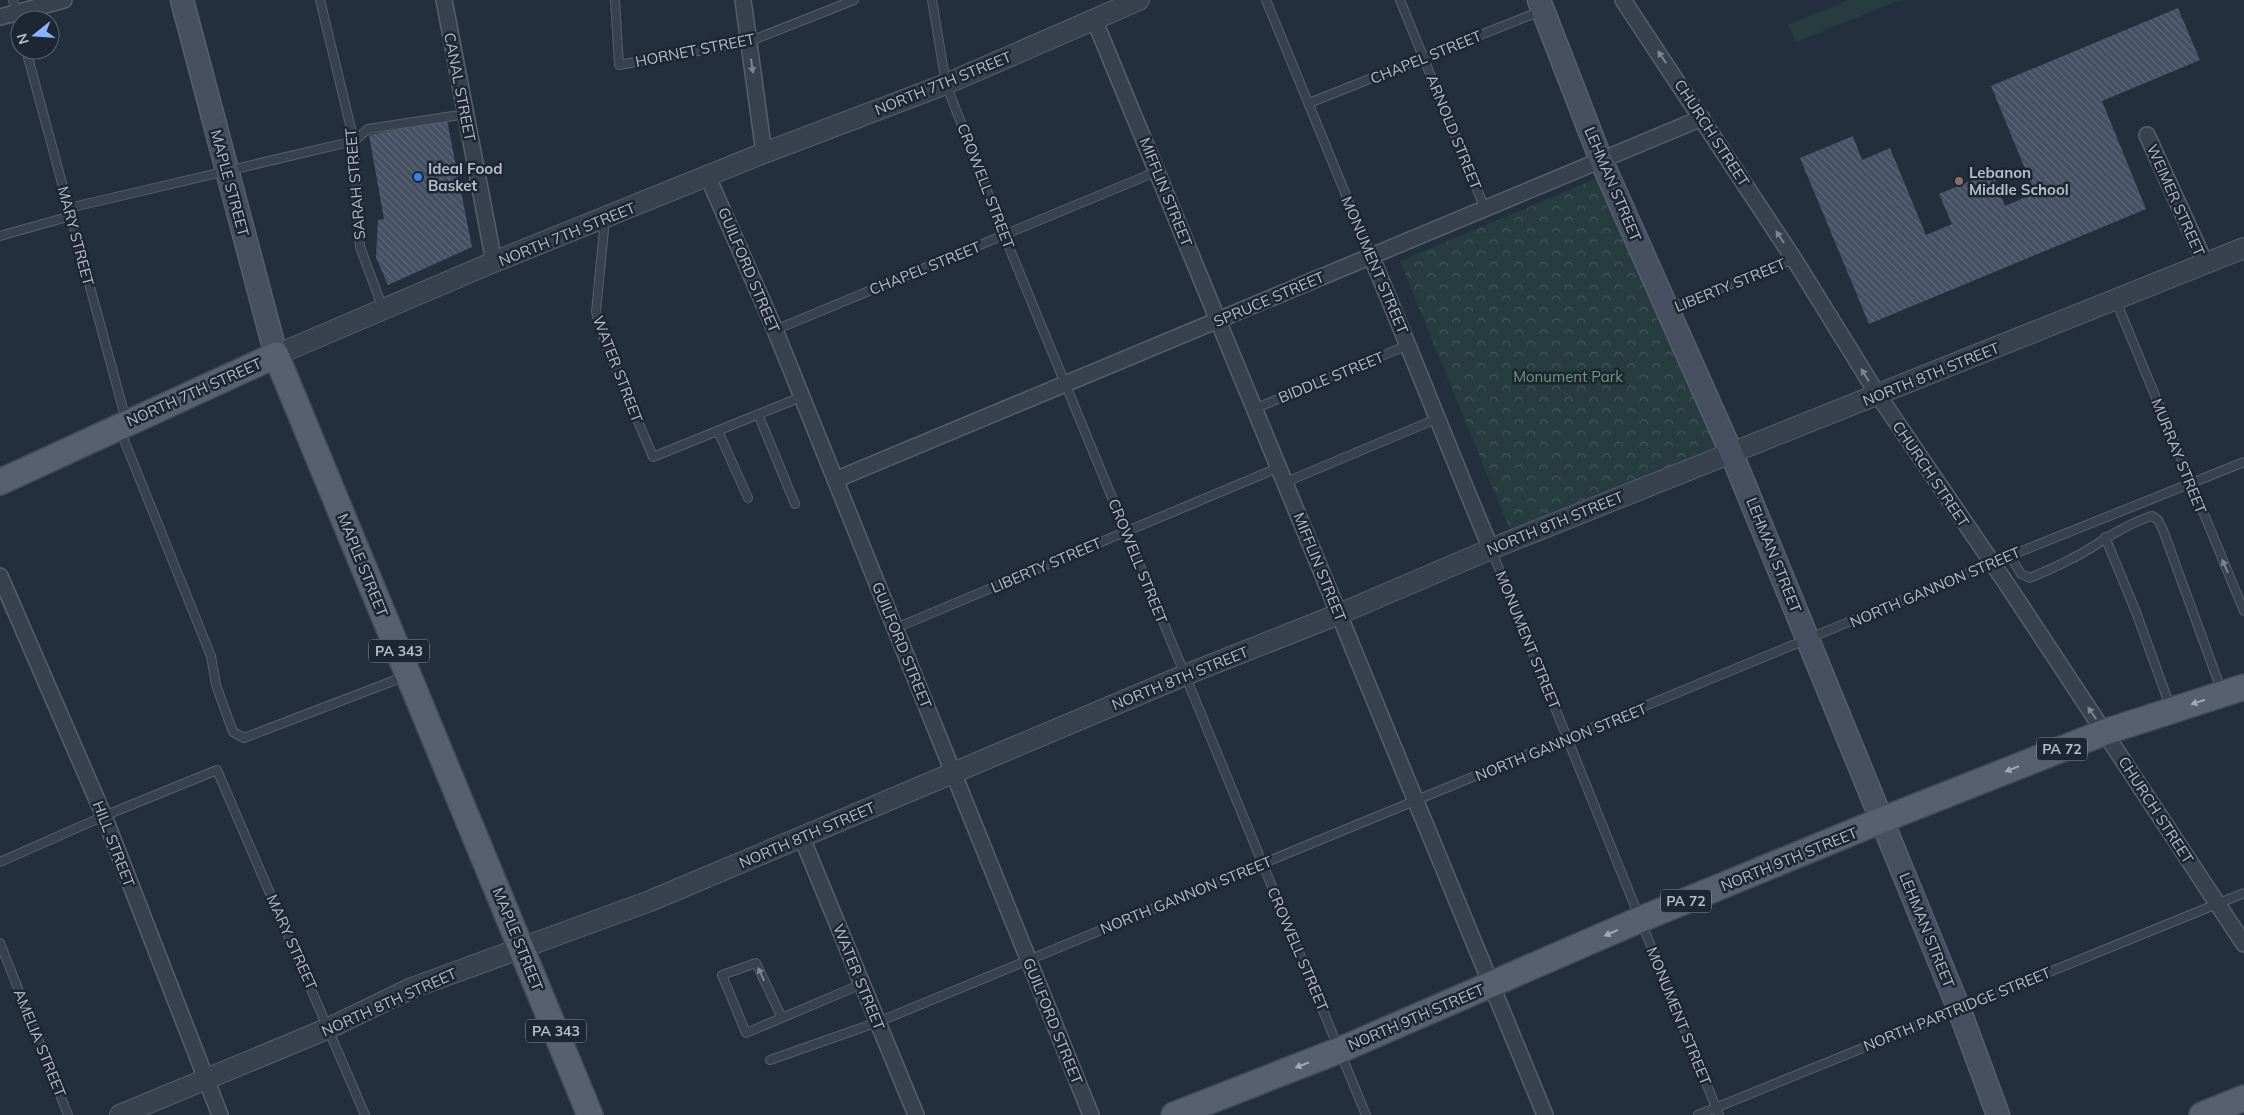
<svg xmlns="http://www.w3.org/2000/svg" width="2244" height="1115" viewBox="0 0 2244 1115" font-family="Mulish,sans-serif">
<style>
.grass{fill:#263c3f}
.park{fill:url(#park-crowns)}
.building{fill:url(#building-back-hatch)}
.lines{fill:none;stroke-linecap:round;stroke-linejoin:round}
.service-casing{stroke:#565f6c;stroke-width:10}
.minor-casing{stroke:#565f6c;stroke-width:18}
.tertiary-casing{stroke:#565f6c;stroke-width:22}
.secondary-casing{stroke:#565f6c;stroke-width:25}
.primary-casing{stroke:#414a57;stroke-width:28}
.service{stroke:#38414e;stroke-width:8}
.minor{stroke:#38414e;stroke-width:15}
.tertiary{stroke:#38414e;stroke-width:20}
.secondary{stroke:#465061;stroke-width:22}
.primary{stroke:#56606e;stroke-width:25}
.oneway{fill:#7c8592}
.oneway2{fill:#a1aab7}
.shop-dot{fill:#3f7fe0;stroke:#1d2633;stroke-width:2}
.education-dot{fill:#8d6e63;stroke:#1d2633;stroke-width:2}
.labels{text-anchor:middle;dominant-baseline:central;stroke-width:5;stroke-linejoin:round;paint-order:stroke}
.shield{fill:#1d2633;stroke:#878f9c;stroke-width:1}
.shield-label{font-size:14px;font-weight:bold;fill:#b4bcc9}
.street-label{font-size:15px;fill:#b4bcc9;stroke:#1d2633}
.poi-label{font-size:15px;font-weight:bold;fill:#b4bcc9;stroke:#1d2633;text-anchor:start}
.park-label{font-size:15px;fill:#6b9a76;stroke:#1d2633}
</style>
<defs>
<pattern id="park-crowns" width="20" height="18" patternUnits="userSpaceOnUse" patternTransform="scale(1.25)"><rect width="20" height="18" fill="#263c3f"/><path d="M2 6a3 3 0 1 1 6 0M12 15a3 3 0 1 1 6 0" fill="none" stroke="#435659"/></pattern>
<pattern id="building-back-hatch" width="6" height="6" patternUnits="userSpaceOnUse" patternTransform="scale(1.25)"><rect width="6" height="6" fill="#455162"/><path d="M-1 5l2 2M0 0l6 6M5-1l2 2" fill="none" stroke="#5d6877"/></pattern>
</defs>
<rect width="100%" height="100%" fill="#242f3e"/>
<!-- grass -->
<path class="grass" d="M1849,0H1900L1796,42L1788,25Z"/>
<!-- park -->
<path class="park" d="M1605,175L1721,447L1511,533L1400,261Z"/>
<!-- building -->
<path class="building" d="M2178,8L2200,60L2102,101L2146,209L1869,324L1800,158L1853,136L1862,160L1890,148L1926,235L1952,224L1939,194L1992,172L2005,206L2035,193L1991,86Z
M447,120L472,247L388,285L376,258L378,220L384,219L369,135Z"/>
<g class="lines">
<!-- service casing -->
<g class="service-casing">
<path id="service" d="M13,0L20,26
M320,0L354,141L360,247L383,309
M615,0L619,65L748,42L854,0
M932,0L946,84L1004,235L1366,1115
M1266,0L1371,256
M1400,0L1485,209
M26,50L126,420
M1309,103L1541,11
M69,208L354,141L368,129L466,114
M605,219L596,312L606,345L653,457L801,397
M0,236L71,216
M2116,301L2244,611
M1670,308L1794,259
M775,330L1158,171
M1254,409L1408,345
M758,414L795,504
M120,430L211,656L216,685L233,732L244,738L406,676
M718,431L748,498
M1286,482L1436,419
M2105,537L2136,612L2171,709
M1491,549L1719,1115
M2010,556L2021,574L2030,578C2053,568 2076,558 2097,544C2114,533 2132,522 2152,516L2158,520L2163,530L2222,692
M896,628L1280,467
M0,862L104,816L217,770L365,1115
M0,943L68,1115
M782,1018L756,963L722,975L746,1033L862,984
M770,1060L878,1022L1992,563L2244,462
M1698,1115L2244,893"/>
</g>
<!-- minor casing -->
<g class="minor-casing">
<path id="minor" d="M444,0L494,262
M743,0L764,153
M1623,0L1794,259L1878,395L2006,583L2244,944
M0,17L64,0
M1094,19L1545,1115
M2147,135L2206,265
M708,177L775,330L1091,1115
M1371,256C1412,353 1450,452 1491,549
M835,480L1702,118
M0,576L104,816L220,1115
M802,838L916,1115"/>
</g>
<!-- tertiary casing -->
<g class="tertiary-casing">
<path id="tertiary" d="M276,355L494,262L764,153L946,84L1139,0
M120,1115L329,1028L412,988L650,901L1185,675L1339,614L1491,549L2244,248"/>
</g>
<!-- secondary casing -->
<g class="secondary-casing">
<path id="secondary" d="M182,0L276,355
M1539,0L1601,160L1731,452L1959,1009L1998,1115"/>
</g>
<!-- primary casing -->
<g class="primary-casing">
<path id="primary" d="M0,482L276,355L590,1115
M1174,1115L1340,1050L1639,920L1882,820L2105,732L2244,687
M2202,1115L2244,1098"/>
</g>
<!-- service -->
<use href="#service" class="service"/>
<!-- minor -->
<use href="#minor" class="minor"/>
<!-- tertiary -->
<use href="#tertiary" class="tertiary"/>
<!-- secondary -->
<use href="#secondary" class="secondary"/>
<!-- primary -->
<use href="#primary" class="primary"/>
</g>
<!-- one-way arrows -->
<defs><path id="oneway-solid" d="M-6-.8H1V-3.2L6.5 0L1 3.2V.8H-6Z" transform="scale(1.25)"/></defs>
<g class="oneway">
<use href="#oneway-solid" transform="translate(1662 57) rotate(-124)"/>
<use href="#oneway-solid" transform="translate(752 66) rotate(82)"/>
<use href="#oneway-solid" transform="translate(1780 237) rotate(-123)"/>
<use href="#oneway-solid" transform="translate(1865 375) rotate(-122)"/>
<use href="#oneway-solid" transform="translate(2225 566) rotate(-113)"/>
<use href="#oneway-solid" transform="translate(2092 713) rotate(-124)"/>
<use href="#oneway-solid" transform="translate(761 974) rotate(-115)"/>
</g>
<g class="oneway2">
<use href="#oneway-solid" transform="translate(2198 702) rotate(162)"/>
<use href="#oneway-solid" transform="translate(2012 769) rotate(158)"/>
<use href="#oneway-solid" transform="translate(1611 933) rotate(156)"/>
<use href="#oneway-solid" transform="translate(1302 1065) rotate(159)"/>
</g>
<!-- markers -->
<circle class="shop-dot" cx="418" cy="177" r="5"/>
<circle class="education-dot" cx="1959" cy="181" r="5"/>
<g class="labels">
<!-- shield labels -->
<g class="shield">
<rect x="369" y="639.5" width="60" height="23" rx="4"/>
<rect x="2037" y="737.5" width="50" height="23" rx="4"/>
<rect x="1661" y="889.5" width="50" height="23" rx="4"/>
<rect x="526" y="1019.5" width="60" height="23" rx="4"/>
</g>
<g class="shield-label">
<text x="399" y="651">PA 343</text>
<text x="2062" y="749">PA 72</text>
<text x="1686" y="901">PA 72</text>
<text x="556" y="1031">PA 343</text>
</g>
<!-- street labels -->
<g class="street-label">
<text transform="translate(695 50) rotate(-11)">HORNET STREET</text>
<text transform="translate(1426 57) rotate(-22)">CHAPEL STREET</text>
<text transform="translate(943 83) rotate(-22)">NORTH 7TH STREET</text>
<text transform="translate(460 87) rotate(79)">CANAL STREET</text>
<text transform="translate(1454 132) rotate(68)">ARNOLD STREET</text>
<text transform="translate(1712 133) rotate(57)">CHURCH STREET</text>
<text transform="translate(230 183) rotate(75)">MAPLE STREET</text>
<text transform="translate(355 184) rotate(-95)">SARAH STREET</text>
<text transform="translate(1613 184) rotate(67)">LEHMAN STREET</text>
<text transform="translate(986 186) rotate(69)">CROWELL STREET</text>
<text transform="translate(1166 192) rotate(68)">MIFFLIN STREET</text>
<text transform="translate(2176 200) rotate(66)">WEIMER STREET</text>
<text transform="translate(567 234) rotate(-22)">NORTH 7TH STREET</text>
<text transform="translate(76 236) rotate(75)">MARY STREET</text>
<text transform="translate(1375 265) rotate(67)">MONUMENT STREET</text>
<text transform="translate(925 268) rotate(-22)">CHAPEL STREET</text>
<text transform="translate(749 270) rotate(67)">GUILFORD STREET</text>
<text transform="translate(1730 285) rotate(-22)">LIBERTY STREET</text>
<text transform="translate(1269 299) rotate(-23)">SPRUCE STREET</text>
<text transform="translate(618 369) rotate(69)">WATER STREET</text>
<text transform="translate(1931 374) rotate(-22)">NORTH 8TH STREET</text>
<text transform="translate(1331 377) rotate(-22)">BIDDLE STREET</text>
<text transform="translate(194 392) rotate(-24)">NORTH 7TH STREET</text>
<text transform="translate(2179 456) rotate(68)">MURRAY STREET</text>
<text transform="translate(1931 474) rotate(56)">CHURCH STREET</text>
<text transform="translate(1555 523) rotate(-22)">NORTH 8TH STREET</text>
<text transform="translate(1774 555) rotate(68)">LEHMAN STREET</text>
<text transform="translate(1138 561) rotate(68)">CROWELL STREET</text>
<text transform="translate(363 565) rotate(68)">MAPLE STREET</text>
<text transform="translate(1046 565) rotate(-23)">LIBERTY STREET</text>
<text transform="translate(1320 567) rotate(68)">MIFFLIN STREET</text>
<text transform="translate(1935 587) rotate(-23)">NORTH GANNON STREET</text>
<text transform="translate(1528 640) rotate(68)">MONUMENT STREET</text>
<text transform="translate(902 645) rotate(68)">GUILFORD STREET</text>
<text transform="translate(1180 678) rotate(-22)">NORTH 8TH STREET</text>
<text transform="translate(1561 742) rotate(-22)">NORTH GANNON STREET</text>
<text transform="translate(2156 810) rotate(57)">CHURCH STREET</text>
<text transform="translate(807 835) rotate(-23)">NORTH 8TH STREET</text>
<text transform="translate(114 844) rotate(69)">HILL STREET</text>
<text transform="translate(1789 859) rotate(-22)">NORTH 9TH STREET</text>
<text transform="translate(1186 895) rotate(-22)">NORTH GANNON STREET</text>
<text transform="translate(1927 930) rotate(68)">LEHMAN STREET</text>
<text transform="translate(518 939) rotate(68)">MAPLE STREET</text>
<text transform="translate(292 942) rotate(66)">MARY STREET</text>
<text transform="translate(1298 949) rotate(67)">CROWELL STREET</text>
<text transform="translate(859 977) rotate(68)">WATER STREET</text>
<text transform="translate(389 1002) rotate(-24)">NORTH 8TH STREET</text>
<text transform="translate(1957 1009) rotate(-22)">NORTH PARTRIDGE STREET</text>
<text transform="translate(1679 1016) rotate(68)">MONUMENT STREET</text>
<text transform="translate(1416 1017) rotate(-23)">NORTH 9TH STREET</text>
<text transform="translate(1053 1021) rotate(68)">GUILFORD STREET</text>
<text transform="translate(40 1043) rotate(68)">AMELIA STREET</text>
</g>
<!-- poi labels -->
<g class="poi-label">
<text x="428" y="168">Ideal Food<tspan x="428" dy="17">Basket</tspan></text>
<text x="1969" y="172">Lebanon<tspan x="1969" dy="17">Middle School</tspan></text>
</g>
<!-- park labels -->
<g class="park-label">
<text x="1568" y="376">Monument Park</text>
</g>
</g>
<!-- north arrow -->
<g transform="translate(35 35) rotate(253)"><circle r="24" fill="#1d2633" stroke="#59626f"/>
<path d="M0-4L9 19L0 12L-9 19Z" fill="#8ab4f8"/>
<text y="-8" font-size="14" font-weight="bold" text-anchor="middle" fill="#b4bcc9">N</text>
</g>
</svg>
